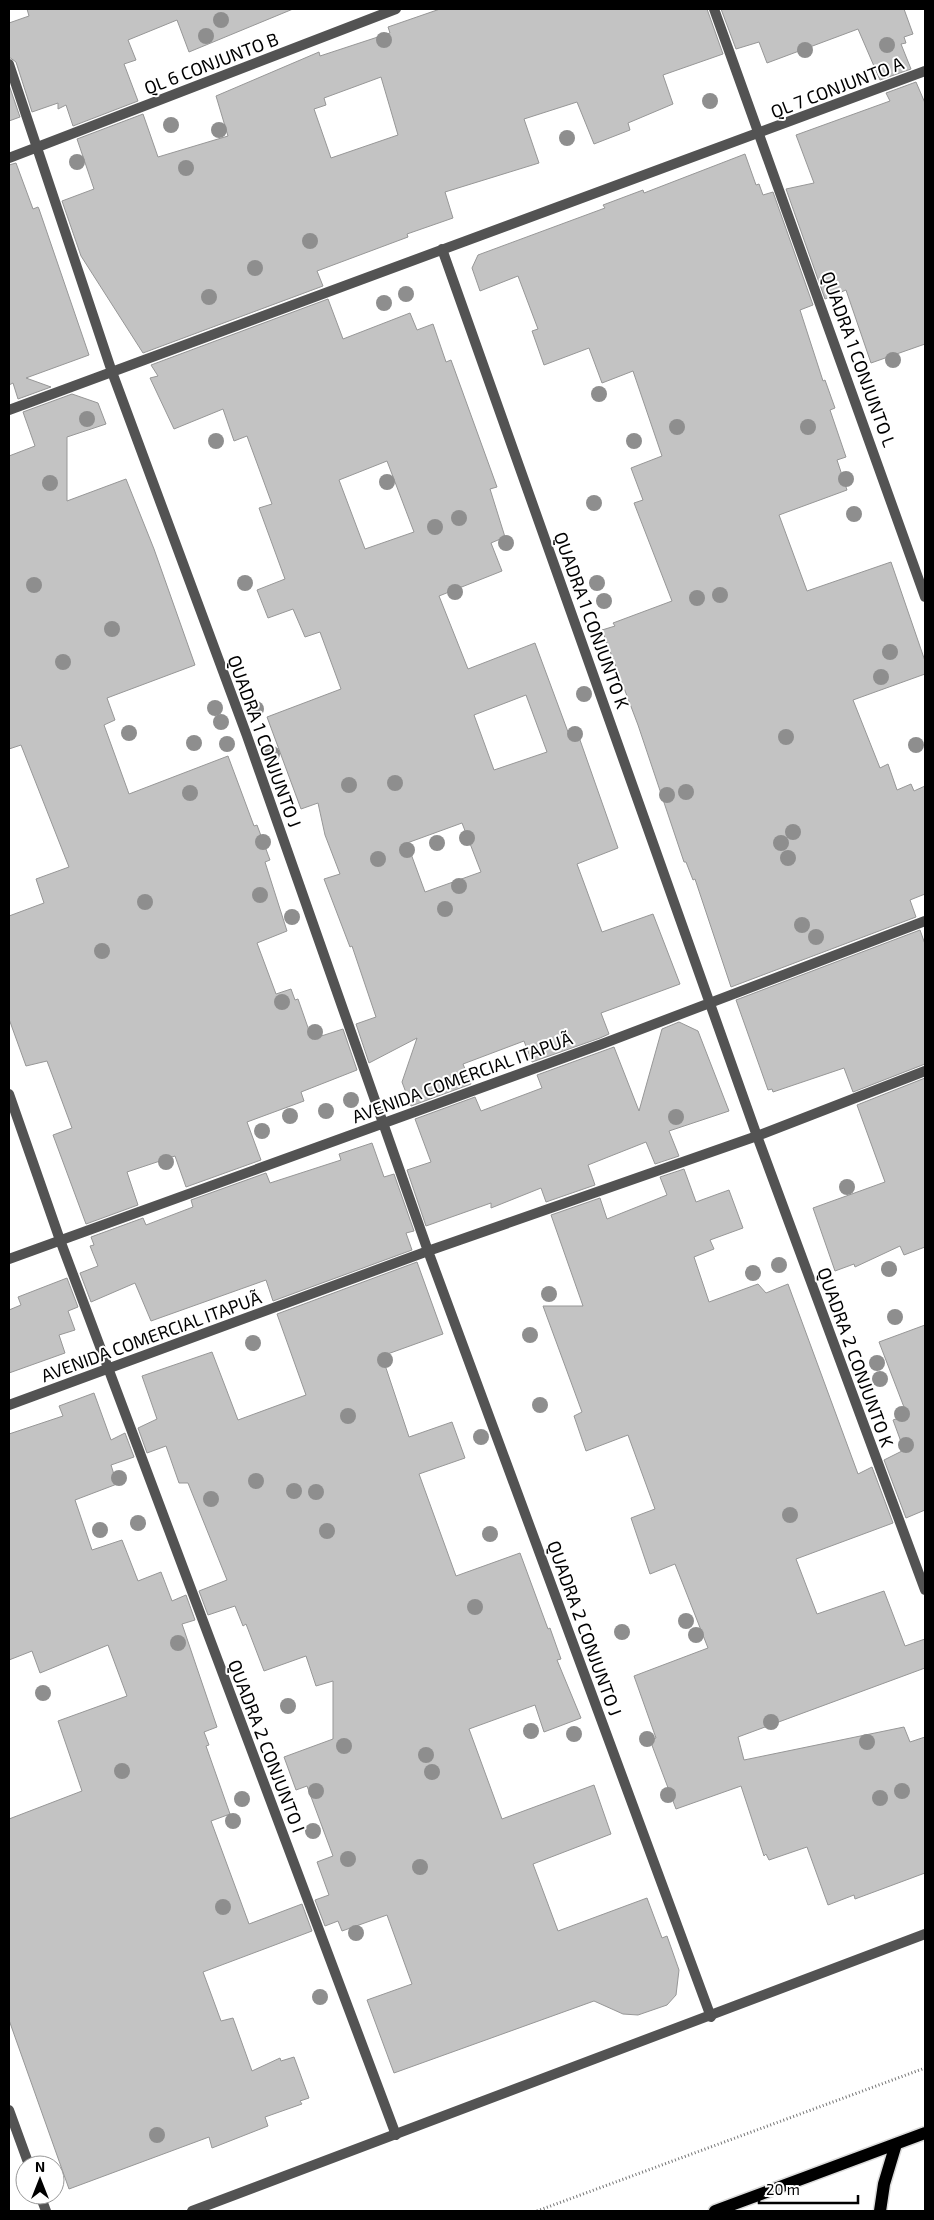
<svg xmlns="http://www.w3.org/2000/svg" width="934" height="2220" viewBox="0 0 934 2220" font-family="'Exo 2',sans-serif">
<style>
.building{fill:#c3c3c3;stroke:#979797;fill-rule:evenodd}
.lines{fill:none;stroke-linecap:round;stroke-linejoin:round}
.primary-casing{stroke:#dbdbdb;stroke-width:15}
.path{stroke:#757575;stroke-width:3;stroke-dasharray:1 2.5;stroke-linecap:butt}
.minor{stroke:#535353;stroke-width:10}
.tertiary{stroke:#535353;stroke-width:10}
.primary{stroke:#000;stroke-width:12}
.tree{fill:#8e8e8e}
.labels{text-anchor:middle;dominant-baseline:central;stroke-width:4;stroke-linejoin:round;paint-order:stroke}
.street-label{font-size:18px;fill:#000;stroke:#fff}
</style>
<rect width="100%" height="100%" fill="#fff"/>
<!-- building -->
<path class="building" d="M27,9H293L189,52L177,20L128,40L136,60L124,64L138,101L73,126L66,105L58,109V103L32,112L16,62L9,57V23L29,16Z
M440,9H707L723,54L663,75L673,104L628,123L630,130L594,144L577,102L524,119L539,163L445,192L453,218L407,234L408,237L317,271L323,286L143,353L81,256L62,201L94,189L77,139L143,114L158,157L228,136L216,96L319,52L320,56L390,33L388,27ZM381,77L398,135L331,158L314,109L326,105L324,98Z
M721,9H904L913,34L904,37L906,43L901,44L911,69L880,80L858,29L767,63L759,42L736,49Z
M916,82L925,103V344L871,363L846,290L825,299L786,189L814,183L796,135L890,101L886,93Z
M9,85L20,117L9,121Z
M745,154L756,185L759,184L763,195L773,192L813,305L800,310L823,381L825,380L835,408L830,410L846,457L837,460L847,490L779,515L807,591L891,562L925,661V674L853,700L880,768L888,764L897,790L911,784L914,791L925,786V894L910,900L916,917L731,987L695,879L693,880L686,862H684L638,725L602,630L615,626L613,623L672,601L634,503L643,500L631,468L662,456L633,371L602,383L589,348L544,365L532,331L538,329L518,276L480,291L472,268L478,255L605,208L603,205L643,190L644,193Z
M16,163L33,209L38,207L39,209L89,355L26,378L51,387L18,399L13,383L9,385V165Z
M328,299L343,339L410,313L417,330L433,324L446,362L451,360L497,487L490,489L505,537L491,543L502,571L439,596L468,669L535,643L568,732L580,740L618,848L577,864L602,932L653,914L680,984L601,1013L609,1034L600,1038L532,1062L524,1041L463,1064L471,1084L411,1106L402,1082L417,1038L369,1063L356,1024L376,1017L352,946L350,947L324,879L340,874L325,835L318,803L301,809L267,717L341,689L320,632L305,637L293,609L268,618L257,590L285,579L259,508L272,504L247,436L234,441L223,409L174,429L150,378L158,376L151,365ZM387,461L414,532L365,549L339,480ZM526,695L547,752L494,770L474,715ZM462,823L481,872L425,892L407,843Z
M72,394L98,403L106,424L67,437V501L126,479L154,549L195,665L107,698L115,720L104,725L129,794L228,756L254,826L257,825L270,860L265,862L287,931L257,943L276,994L291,989L295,1000L298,999L312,1039L343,1029L357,1070L301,1092L304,1101L247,1122L261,1160L186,1187L175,1156L127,1172L138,1205L86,1224L53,1135L72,1128L47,1061L26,1066L9,1019V916L44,903L36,879L69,867L21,745L9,749V456L35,446L23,412Z
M920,930L925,944V1064L853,1092L844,1068L773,1092L772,1089L768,1090L736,1000Z
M679,1022L698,1031L729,1111L669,1131L679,1156L655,1164L646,1142L588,1165L595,1185L546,1202L541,1188L491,1208V1203L426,1226L407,1170L431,1162L415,1119L475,1097L481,1111L542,1088L537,1075L614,1047L639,1111L662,1029Z
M925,1078V1247L904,1255L900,1246L855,1267L854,1264L835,1271L813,1208L885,1182L857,1105Z
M372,1143L384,1177L394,1174L414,1231L406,1233L412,1250L273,1301L266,1280L151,1321L135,1283L91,1302L80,1273L98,1266L90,1246L94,1245L91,1237L143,1218L146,1225L193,1207L191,1200L266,1173L270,1183L341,1160L339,1154Z
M684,1169L696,1202L729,1190L743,1228L710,1240L714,1249L694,1257L709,1302L758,1284L766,1293L788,1284L858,1474L872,1467L893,1523L796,1559L817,1614L884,1591L905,1646L925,1639V1668L738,1737L744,1760L904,1727L910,1742L925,1737V1873L855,1899L854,1895L828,1905L807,1847L769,1860L766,1854L764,1856L741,1786L676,1809L650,1740L656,1738L634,1676L708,1648L675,1564L650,1574L631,1518L655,1509L628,1435L586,1451L574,1416L582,1412L543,1306H583L551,1215L600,1198L607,1219L667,1195L660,1177Z
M417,1262L443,1334L382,1356L409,1437L452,1422L465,1458L419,1474L456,1576L520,1553L548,1629L550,1628L561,1659L557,1660L581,1718L544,1732L535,1705L469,1729L502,1819L594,1785L611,1834L533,1864L558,1931L647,1898L662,1938L667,1936L679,1970L676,1995L667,2005L638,2015L623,2014L594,2001L394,2073L367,2000L412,1984L387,1915L342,1931L338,1921L325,1926L315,1900L329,1895L317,1862L333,1856L307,1786L296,1790L284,1757L333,1739V1681L316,1686L306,1656L264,1671L246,1624L243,1626L235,1606L208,1615L199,1591L227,1580L188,1483H179L166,1446L147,1453L138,1428L157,1419L142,1376L212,1352L238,1420L306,1395L277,1314Z
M67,1278L78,1307L68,1311L75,1330L59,1335L65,1353L9,1373V1310L21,1305L18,1297Z
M925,1325V1510L906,1518L884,1460L904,1450L893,1420L907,1415L879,1342Z
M94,1393L111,1440L125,1433L134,1457L111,1465L117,1484L75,1500L92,1550L122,1540L138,1581L161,1572L172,1601L186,1595L195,1620L182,1624L217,1727L204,1732L209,1745L206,1746L230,1814L211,1821L249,1924L302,1904L312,1931L203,1972L221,2021L233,2018L252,2071L280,2058L281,2061L294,2057L309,2098L300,2101L302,2104L265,2117L268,2126L212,2148L209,2137L69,2189L9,2020V1819L82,1791L58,1721L127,1696L108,1645L40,1673L32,1651L9,1660V1434L63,1416L59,1406Z"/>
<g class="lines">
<!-- primary casing -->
<g class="primary-casing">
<path id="primary" d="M715,2211L925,2133
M880,2211L884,2184L896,2144"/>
</g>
<!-- path -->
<path class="path" d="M537,2211L925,2068"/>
<!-- minor -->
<path class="minor" d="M714,9L925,597
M9,64L112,372L247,736L428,1251L711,2017
M9,158L396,9
M442,249L757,1136L925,1590
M9,410L925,71
M9,1094L60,1240L396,2135
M9,1259L602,1044L925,921
M9,1405L428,1251L757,1136L925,1071
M9,2110L29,2165
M40,2195L46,2211"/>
<!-- tertiary -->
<path class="tertiary" d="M192,2211L925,1934"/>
<!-- primary -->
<use href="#primary" class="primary"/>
</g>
<!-- trees -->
<g class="tree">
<circle cx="221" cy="20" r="8"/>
<circle cx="206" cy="36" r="8"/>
<circle cx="384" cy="40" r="8"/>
<circle cx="887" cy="45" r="8"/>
<circle cx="805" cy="50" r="8"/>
<circle cx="710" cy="101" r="8"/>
<circle cx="171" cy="125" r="8"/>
<circle cx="219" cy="130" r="8"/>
<circle cx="567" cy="138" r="8"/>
<circle cx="77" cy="162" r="8"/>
<circle cx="186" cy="168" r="8"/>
<circle cx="310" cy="241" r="8"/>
<circle cx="255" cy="268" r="8"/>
<circle cx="406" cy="294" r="8"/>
<circle cx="209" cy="297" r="8"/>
<circle cx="384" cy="303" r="8"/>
<circle cx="893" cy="360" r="8"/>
<circle cx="599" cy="394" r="8"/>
<circle cx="87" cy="419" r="8"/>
<circle cx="677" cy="427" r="8"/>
<circle cx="808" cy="427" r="8"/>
<circle cx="216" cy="441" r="8"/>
<circle cx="634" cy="441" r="8"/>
<circle cx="846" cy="479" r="8"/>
<circle cx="387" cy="482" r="8"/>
<circle cx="50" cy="483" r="8"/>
<circle cx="594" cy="503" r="8"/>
<circle cx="854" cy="514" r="8"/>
<circle cx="459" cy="518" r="8"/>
<circle cx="435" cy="527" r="8"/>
<circle cx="506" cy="543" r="8"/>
<circle cx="245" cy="583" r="8"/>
<circle cx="597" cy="583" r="8"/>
<circle cx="34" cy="585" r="8"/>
<circle cx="455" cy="592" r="8"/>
<circle cx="720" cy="595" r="8"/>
<circle cx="697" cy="598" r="8"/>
<circle cx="604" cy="601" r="8"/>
<circle cx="112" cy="629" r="8"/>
<circle cx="890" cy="652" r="8"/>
<circle cx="63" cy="662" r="8"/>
<circle cx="881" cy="677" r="8"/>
<circle cx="584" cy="694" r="8"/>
<circle cx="215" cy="708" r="8"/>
<circle cx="256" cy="709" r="8"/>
<circle cx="221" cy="722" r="8"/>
<circle cx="129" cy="733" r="8"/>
<circle cx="575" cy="734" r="8"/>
<circle cx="786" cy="737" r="8"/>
<circle cx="194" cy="743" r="8"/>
<circle cx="227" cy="744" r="8"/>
<circle cx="916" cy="745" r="8"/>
<circle cx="272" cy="754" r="8"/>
<circle cx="395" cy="783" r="8"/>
<circle cx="349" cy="785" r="8"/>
<circle cx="686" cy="792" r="8"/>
<circle cx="190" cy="793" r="8"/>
<circle cx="667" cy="795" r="8"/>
<circle cx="793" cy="832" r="8"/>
<circle cx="467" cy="838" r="8"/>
<circle cx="263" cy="842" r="8"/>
<circle cx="437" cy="843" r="8"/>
<circle cx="781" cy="843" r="8"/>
<circle cx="407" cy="850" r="8"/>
<circle cx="788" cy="858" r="8"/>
<circle cx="378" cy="859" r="8"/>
<circle cx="459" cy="886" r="8"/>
<circle cx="260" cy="895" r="8"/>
<circle cx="145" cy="902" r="8"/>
<circle cx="445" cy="909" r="8"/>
<circle cx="292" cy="917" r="8"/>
<circle cx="802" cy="925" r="8"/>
<circle cx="816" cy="937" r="8"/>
<circle cx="102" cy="951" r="8"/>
<circle cx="282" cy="1002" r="8"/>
<circle cx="315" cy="1032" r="8"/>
<circle cx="351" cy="1100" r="8"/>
<circle cx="326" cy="1111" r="8"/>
<circle cx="290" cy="1116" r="8"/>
<circle cx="676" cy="1117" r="8"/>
<circle cx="262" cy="1131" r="8"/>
<circle cx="166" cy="1162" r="8"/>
<circle cx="847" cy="1187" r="8"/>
<circle cx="779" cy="1265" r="8"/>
<circle cx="889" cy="1269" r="8"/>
<circle cx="753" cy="1273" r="8"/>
<circle cx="549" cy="1294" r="8"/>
<circle cx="895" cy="1317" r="8"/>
<circle cx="530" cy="1335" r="8"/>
<circle cx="253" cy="1343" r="8"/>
<circle cx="385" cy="1360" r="8"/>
<circle cx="877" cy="1363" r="8"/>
<circle cx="880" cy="1379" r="8"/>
<circle cx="540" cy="1405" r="8"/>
<circle cx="902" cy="1414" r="8"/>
<circle cx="348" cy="1416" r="8"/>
<circle cx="481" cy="1437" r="8"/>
<circle cx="906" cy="1445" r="8"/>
<circle cx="119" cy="1478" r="8"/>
<circle cx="256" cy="1481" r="8"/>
<circle cx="294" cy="1491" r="8"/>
<circle cx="316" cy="1492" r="8"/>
<circle cx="211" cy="1499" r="8"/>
<circle cx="790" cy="1515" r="8"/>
<circle cx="138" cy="1523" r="8"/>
<circle cx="100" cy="1530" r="8"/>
<circle cx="327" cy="1531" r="8"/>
<circle cx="490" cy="1534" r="8"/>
<circle cx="475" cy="1607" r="8"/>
<circle cx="686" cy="1621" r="8"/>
<circle cx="622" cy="1632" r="8"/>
<circle cx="696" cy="1635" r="8"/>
<circle cx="178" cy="1643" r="8"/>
<circle cx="43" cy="1693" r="8"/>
<circle cx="288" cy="1706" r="8"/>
<circle cx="771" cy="1722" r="8"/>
<circle cx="531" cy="1731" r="8"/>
<circle cx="574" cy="1734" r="8"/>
<circle cx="647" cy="1739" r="8"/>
<circle cx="867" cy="1742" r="8"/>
<circle cx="344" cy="1746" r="8"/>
<circle cx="426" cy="1755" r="8"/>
<circle cx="122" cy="1771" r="8"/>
<circle cx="432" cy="1772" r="8"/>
<circle cx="316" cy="1791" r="8"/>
<circle cx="902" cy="1791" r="8"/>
<circle cx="668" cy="1795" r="8"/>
<circle cx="880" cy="1798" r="8"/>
<circle cx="242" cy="1799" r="8"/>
<circle cx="233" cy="1821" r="8"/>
<circle cx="313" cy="1831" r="8"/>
<circle cx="348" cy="1859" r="8"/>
<circle cx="420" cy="1867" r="8"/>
<circle cx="223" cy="1907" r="8"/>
<circle cx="356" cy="1933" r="8"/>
<circle cx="320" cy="1997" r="8"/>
<circle cx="157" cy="2135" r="8"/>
</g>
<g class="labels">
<!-- street labels -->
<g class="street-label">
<text transform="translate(211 63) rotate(-21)">QL 6 CONJUNTO B</text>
<text transform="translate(837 87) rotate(-21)">QL 7 CONJUNTO A</text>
<text transform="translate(859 359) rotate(70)">QUADRA 1 CONJUNTO L</text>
<text transform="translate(592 620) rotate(70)">QUADRA 1 CONJUNTO K</text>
<text transform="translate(265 741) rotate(70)">QUADRA 1 CONJUNTO J</text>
<text transform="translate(462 1077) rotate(-20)">AVENIDA COMERCIAL ITAPUÃ</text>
<text transform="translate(151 1336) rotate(-20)">AVENIDA COMERCIAL ITAPUÃ</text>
<text transform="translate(856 1357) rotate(70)">QUADRA 2 CONJUNTO K</text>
<text transform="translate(585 1628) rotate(70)">QUADRA 2 CONJUNTO J</text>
<text transform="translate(267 1746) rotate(69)">QUADRA 2 CONJUNTO I</text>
</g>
</g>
<!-- border -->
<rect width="934" height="2220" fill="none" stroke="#000000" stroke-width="20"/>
<!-- north arrow -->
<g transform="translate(40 2180)"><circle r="24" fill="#ffffff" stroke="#999999"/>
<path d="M0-4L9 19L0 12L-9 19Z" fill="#000000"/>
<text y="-8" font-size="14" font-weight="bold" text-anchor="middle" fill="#000000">N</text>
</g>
<!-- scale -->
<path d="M759 2195v8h99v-8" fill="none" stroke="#000000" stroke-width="2.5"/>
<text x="766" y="2195" font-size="15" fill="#000000" stroke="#ffffff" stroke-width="4" paint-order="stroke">20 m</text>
</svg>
